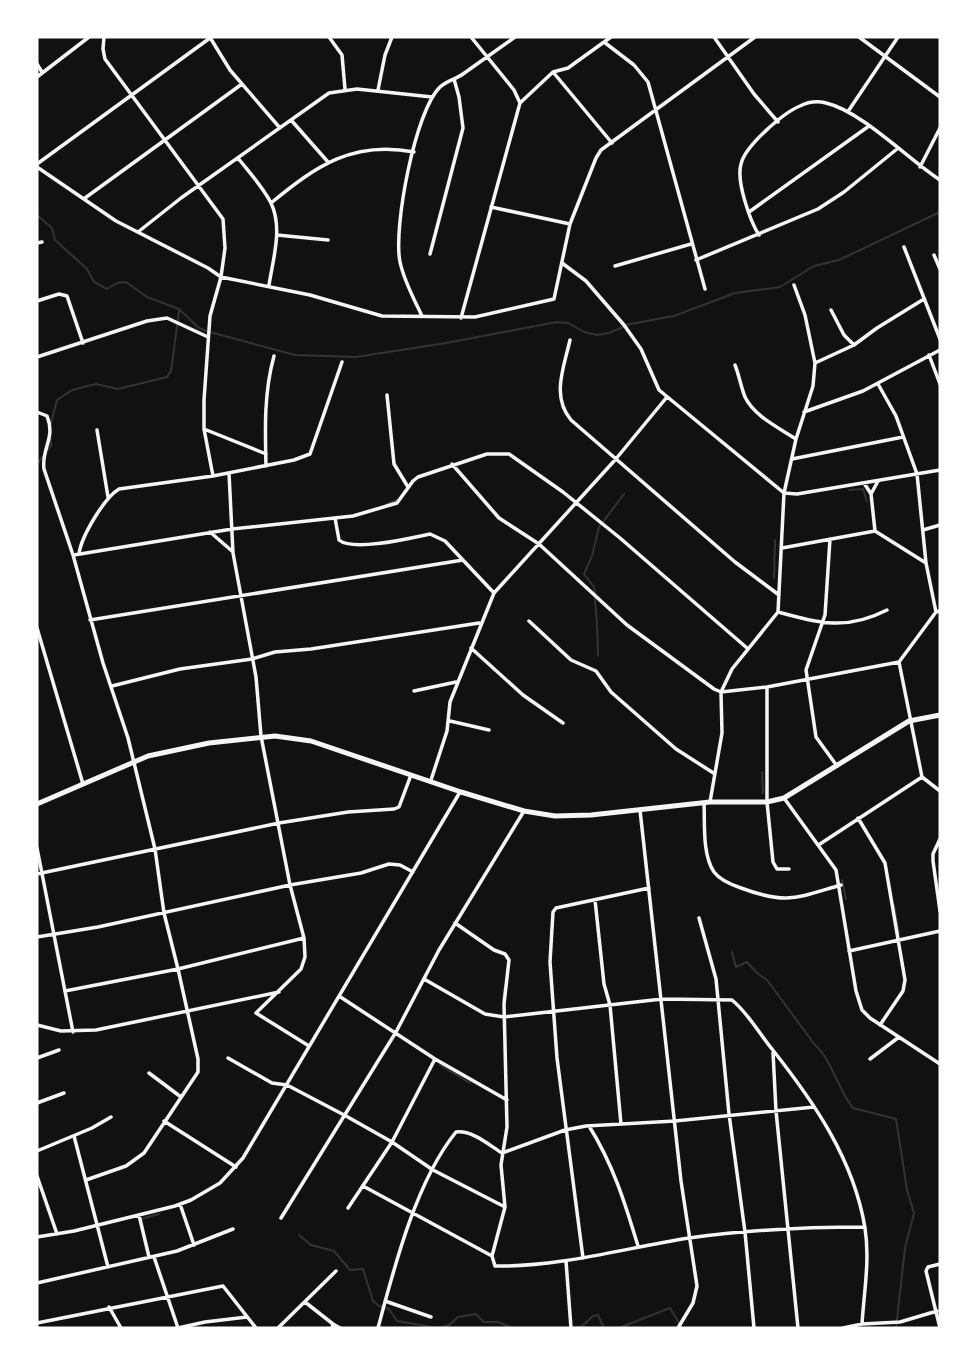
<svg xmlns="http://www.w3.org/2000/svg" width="977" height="1365" viewBox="0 0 977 1365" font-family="Signika,sans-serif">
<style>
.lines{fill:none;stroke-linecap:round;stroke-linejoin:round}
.stream{stroke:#333;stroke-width:2}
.minor{stroke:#f5f5f5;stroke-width:3.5}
.secondary{stroke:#f5f5f5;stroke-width:5}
</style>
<rect width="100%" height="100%" fill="#111"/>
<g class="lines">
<!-- stream -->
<path class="stream" d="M37,215L52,228L55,240L87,269L94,282L107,289L117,283L126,282L147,297L179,309L199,328L206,331L295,355L356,357L446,343L557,322L568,323L584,332L597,335L609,333L630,324L674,316L735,293L780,287L814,266L839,260L940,212
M51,423L57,400L72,390L96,384L118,389L167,377L171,371L179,311
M48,450L51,446V439
M37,465L42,457
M849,490L863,489L867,502
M387,504L399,499
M774,578L775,540
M595,593L594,587L584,574L592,556L599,527L624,494
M595,599C597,618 598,637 598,656
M762,772L763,793
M842,880L846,899
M894,905L899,934
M732,952L736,967L747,962L758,974L767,980L815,1045C830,1057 839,1091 853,1108L896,1119L907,1190L914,1213L905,1248L896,1328
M503,1001L504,989
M440,1065L470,1083
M141,1219L159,1214
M299,1235L311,1245L334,1251L350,1270L363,1269L373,1301L379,1306L389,1309L397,1321L438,1328L449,1325L458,1317L476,1314L484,1322H498L513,1328
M582,1326L593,1316L598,1315L604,1328
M518,1328H547
M569,1328L582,1326L587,1328
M619,1328L670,1308L682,1328"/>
<!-- minor -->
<path class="minor" d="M104,37L103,49L105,59L223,219L225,248L221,277L210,316L204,400V429L213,476
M329,37L342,55L345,89
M471,37L514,90L520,103
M714,37L754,94L778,122
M859,37L940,97
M211,39L230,70L280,128
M604,42L634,65L648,82L705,289
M37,64L42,72
M553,72L612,143
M37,77L89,37
M378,90L385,55L392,37
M849,110L898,37
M291,120L328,162
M238,158C249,172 263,187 271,203C283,228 273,259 269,285
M37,164L210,38
M37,167L116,221L208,268L221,277L310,295L382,316L475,317L554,299L570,224L596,158L601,150L755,37
M920,167L940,128
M85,198L242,84
M271,203C316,166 353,140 414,152
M491,207L570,224
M749,212L869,126
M138,232L181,198L329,93L357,89L432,97
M277,235L328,240
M759,235C750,221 736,181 741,164C745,146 783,113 800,106C808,102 818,101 826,103C861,111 908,159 940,180
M37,243L42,242
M904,247L940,339
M430,254L463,128L459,97L454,79
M934,255L940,269
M696,260L818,209L844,192L897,149
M562,263L586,281L624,325L641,349L659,390L784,493L797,494L940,470
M615,266L691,244
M37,301L59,294L67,296L83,343
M831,310L844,335L854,345
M422,316C414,299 404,281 400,262C393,228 415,111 440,87C446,81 456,79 463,74C480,62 498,49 515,37
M461,318L520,103L553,72L568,68L611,37
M570,340C564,367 551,396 571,420L735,562L779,595
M929,355L940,384
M37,357L147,321L167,318L208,337
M815,363L854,345L877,328L924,299
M735,365C739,375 741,387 745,397C754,416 779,428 796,439
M878,384L896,416L917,474L926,563L936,612
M387,395L394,464L408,487
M37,412L47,416C56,438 41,449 44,469L73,555L103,663L128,738L155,849L164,913L178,969L304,938L290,885L261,736L256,677L233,553L229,473
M804,412L863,391L940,350
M204,429L266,454
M97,430L108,497
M792,459L903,437
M452,464L499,518L539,544L627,625L714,689L721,692L767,687L899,662
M266,466C265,428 264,392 274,356
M864,483L871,494L875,531
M871,494L878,481
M335,518L339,540C353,552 411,538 430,534L445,541L494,593
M923,530L940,525
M210,532L232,551
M830,539L825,615L806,670L816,737L837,766
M782,548L875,531L926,563
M79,554C81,537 104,498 119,489L213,476L294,460L310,454L342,362
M74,555L232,529L353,516L397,503L413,481L418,477L487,454H509L563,492L620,538L747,648
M778,612C819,623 846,631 887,610
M90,620L463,560
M529,621L571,660L596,671L611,692L676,749L715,774
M37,628L83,784
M471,648L523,695L563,723
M112,686L180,669L252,659L275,652L311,649L479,623
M767,687V802L773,862L777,869H789
M414,691L456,682
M450,721L489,730
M922,777L940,791
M431,780L447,731L450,702L494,593L615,460L667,397
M784,798L836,870L856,991L862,1010L870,1018L940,1064
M710,802L722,733L721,692L732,669L778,612L784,493L796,439L813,386L815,363L805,315L794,285
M704,803C705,823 702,854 714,872C720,880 732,885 741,888C787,905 796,898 841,885
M640,810L681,1181L697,1286L693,1303L678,1328
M858,818L885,863L905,980L903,991L880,1025
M940,839L933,854V861L940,911
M820,844L922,777L899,662L936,612L940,611
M37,848L73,1032
M37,874L279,823L348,812L394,809L399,807L411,775
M595,900L604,984L610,1005L621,1124
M699,918L716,979L729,1114L745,1232L754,1328
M455,923L494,950L505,954L509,960L504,1004L507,1127L501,1165L505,1207
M37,937L98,927L290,885L361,873L389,864L400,865L413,872
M304,938L305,957L301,969L256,1013L309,1046
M849,951L940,931
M424,979L485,1014L504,1017L662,999L732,1000C748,1013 759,1033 772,1049C814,1102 854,1160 865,1228C870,1260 864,1292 862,1324
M65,991L178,969L198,1059V1072L144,1153L126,1166L86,1180
M339,996L435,1059L507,1100
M37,1025L61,1031L96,1030L279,992
M773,1052L776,1111L798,1328
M37,1058L59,1050
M228,1058L272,1083L287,1085L346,1116L392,1142L433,1170L505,1207L492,1256L495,1266C560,1267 625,1248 689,1238C747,1230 806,1227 865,1227
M870,1059L899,1037
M149,1073L181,1097
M37,1103L64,1093
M164,1121L236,1167
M589,1126C613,1164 625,1203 638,1246
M74,1136L108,1267
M37,1151L92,1128L111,1117
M37,1176L57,1234
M363,1186L492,1256
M180,1204L194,1245
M348,1208L392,1142L435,1059
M139,1215L149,1257
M281,1218L396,1032L439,950L524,811
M37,1237L74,1231L175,1206L191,1200L220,1183L243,1158L460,792
M154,1257L178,1328
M583,1258L557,1058L550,962L553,912L556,908L649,888
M566,1261L571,1328
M37,1283L177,1251L233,1229
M385,1301L431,1317
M305,1302L333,1324L332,1328
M109,1307L121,1328
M37,1323L223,1286L256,1328
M333,1324L340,1328
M178,1328L205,1322L247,1317
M278,1328L336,1271
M378,1328C394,1268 416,1181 456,1132C472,1130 489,1145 502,1153L565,1130L586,1126L675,1121L814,1107
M843,1328L862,1324L900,1322L937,1311
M940,1328L926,1271L928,1267L940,1264"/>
<!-- secondary -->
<path class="secondary" d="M37,804L148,756L209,743L275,736L311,741L461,792L524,811L555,816L591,815L710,802H767L784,798L909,721L940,715"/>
</g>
<!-- border -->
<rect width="977" height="1365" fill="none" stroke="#ffffff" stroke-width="77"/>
</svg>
